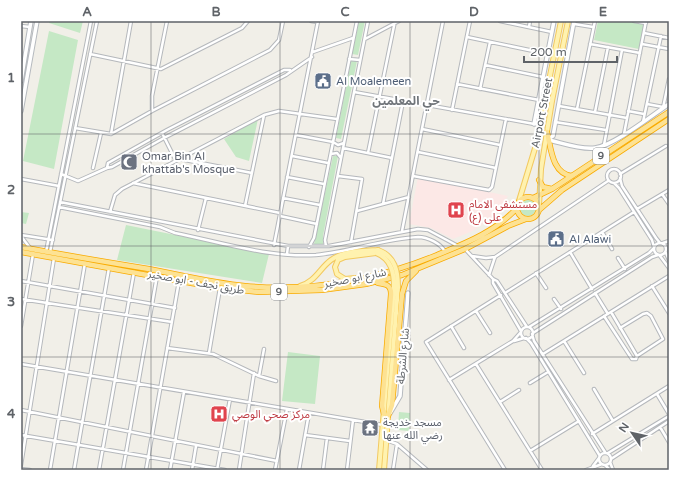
<svg xmlns="http://www.w3.org/2000/svg" width="690" height="491" viewBox="0 0 690 491" font-family="'Varela Round','Noto Sans Arabic',sans-serif">
<style>
.medical{fill:#fce8e6}
.green{fill:#c5e8c5}
.lines{fill:none;stroke-linecap:round;stroke-linejoin:round}
.street-casing{stroke:#b5b8bc;stroke-width:4.5}
.secondary-casing{stroke:#b6babf;stroke-width:5.5}
.primary-casing{stroke:#f2c960;stroke-width:6}
.highway-casing{stroke:#f9ab00;stroke-width:6}
.street{stroke:#fff;stroke-width:2.5}
.secondary{stroke:#fff;stroke-width:3.5}
.primary{stroke:#fff2af;stroke-width:4}
.highway{stroke:#fde293;stroke-width:4.5}
.primary-bridge-casing{stroke:#f2c960;stroke-width:6;stroke-linecap:butt}
.primary-bridge{stroke:#fff2af;stroke-width:4}
.grid{fill:none;stroke:#5f6368;stroke-width:1;stroke-opacity:0.55}
.labels{text-anchor:middle;dominant-baseline:central;stroke-width:4;stroke-linejoin:round;paint-order:stroke}
.shield{fill:#fff;stroke:#8f9295;stroke-width:1}
.shield-label{font-size:10px;font-weight:bold;fill:#5f6368}
.service-label{font-size:11px;fill:#4e5e75;stroke:#fff;text-anchor:start}
.street-label{font-size:11px;fill:#5f6368;stroke:#fff}
.worship-label{font-size:11px;fill:#5b616d;stroke:#fff;text-anchor:start}
.health-label{font-size:11px;fill:#be3a42;stroke:#fff;text-anchor:start}
.neighbourhood-label{font-size:12px;font-weight:bold;fill:#70757a;stroke:#fff}
.neatline{fill:none;stroke:#5f6368;stroke-width:1.5}
.grid-label{font-size:13px;text-anchor:middle;font-weight:bold;fill:#5f6368}
</style>
<rect width="100%" height="100%" fill="#f1efe8"/>
<!-- medical -->
<path class="medical" d="M418,177L508,196L496,215L473,231L453,239L431,228L409,224Z"/>
<!-- green -->
<path class="green" d="M49,21H83L80,33L49,23Z
M359,21H365L358,55L352,54Z
M598,21H631L644,24L639,49L594,40Z
M49,31L78,40L54,169L23,161Z
M351,61H357L341,139L336,138Z
M258,119L249,161L236,157L224,139Z
M333,156H338L323,236V244H314Z
M520 208a8 8 0 1 1 16 0a8 8 0 1 1-16 0Z
M21,212L29,213L26,224L21,223Z
M126,225L269,254L262,283L117,260Z
M288,352L320,356L315,404L282,401Z
M399,412L410,413L409,431L398,430Z"/>
<g class="lines">
<!-- street casing -->
<g class="street-casing">
<path id="street" d="M311,21L318,22
M500,21L552,32
M634,21L646,23
M574,24L593,27
M21,26L30,27
M529,27L530,21
M644,33L669,38
M467,37L548,54
M365,39L399,21
M590,44L640,53
M642,44L669,49
M313,52L353,38
M90,54L161,69L242,28L248,21
M349,59L360,60
M485,65L543,77
M457,84L539,100
M480,89L490,42
M354,92L540,125
M647,104L663,107
M559,106L627,118
M663,108L669,79
M577,109L595,21
M452,110L470,21
M152,111V96L167,21
M628,111L644,114
M595,112L608,47
M555,122L606,130
M643,122L661,36
M75,128L111,134L152,111L270,50L279,40L283,21
M422,129L500,145
M162,133L176,161
M111,134L131,21
M624,134L646,21
M296,135L333,142L338,145L344,143
M604,145L622,50
M343,148L392,158
M418,152L496,168
M368,153L395,21
M331,154L337,153L341,158
M292,156L328,163
M180,159L252,173
M93,168L101,133
M107,168L108,163L167,130L284,70H290
M607 176a7 7 0 1 1 14 0a7 7 0 1 1-14 0Z
M61,174L78,181L107,168L112,167L164,138L286,75L312,57
M620,174L666,146
M338,176L362,179L351,242
M413,176L489,190L492,187L506,119
M287,177L324,184
M620,178L622,186L656,238L660,243
M21,179L59,186
M133,183L280,213
M614,183L619,188L652,240L654,247
M662,194L669,204
M283,198L320,205
M60,202L288,246H329L418,229L428,230L458,246
M383,204L403,101
M245,206L264,115
M59,207L160,227L175,233C220,242 269,258 316,255C350,252 383,239 418,237C427,237 441,243 445,252
M637,209L669,190
M357,211L409,197
M110,212L115,195L122,189L264,115L279,111L337,119
M280,216L317,224
M198,230L206,198
M402,231L443,21
M602,232L612,249
M21,235L53,240
M21,236L30,248
M654 249a6 6 0 1 1 12 0a6 6 0 1 1-12 0Z
M663,243L669,241
M274,245L318,21
M326,246L325,240L368,21
M309,247L314,238L357,21
M465,249L493,279L497,281L527,327
M46,252L91,21
M50,252L97,21
M570,252L592,289
M666,253L669,260
M287,254L288,246
M472,256L486,258L495,257L608,181
M660,256L669,268
M618,258L625,269
M536,273L546,288
M489,275L495,257
M493,279V283L521,331
M21,281L175,308
M652,286L669,313
M505,293L634,212
M595,293L608,314
M501,295L426,342L505,470
M21,299L172,322
M554,299L561,309
M476,311L490,333
M604,316L632,359H636L637,356L611,312
M21,326L33,254
M451,326L464,348
M529,327L649,253L654,248
M521 333a6 6 0 1 1 12 0a6 6 0 1 1-12 0Z
M620,328L643,314L647,313L651,316L663,339L637,356
M533,333L652,257L658,255
M532,334L534,341L605,452
M526,338L531,343L600,456
M514,341L524,338
M564,341L584,373
M167,348L213,354L259,376L276,381
M209,353L220,288
M543,354L669,276
M21,364L383,425
M476,364L542,470
M259,376L264,349
M449,380L513,341L521,332
M530,383L548,372
M594,389L613,421
M657,394L669,414
M500,402L519,390
M21,410L277,461
M660,427L669,442
M592,434L669,386
M21,435L225,470
M305,435L350,441
M386,440L397,444L427,470
M530,451L579,421
M608,453L669,416
M599 459a6 6 0 1 1 12 0a6 6 0 1 1-12 0Z
M611,459L669,421
M610,462L613,470
M21,465L54,258
M605,465L610,470
M593,466L599,458
M21,469L30,470
M50,470L85,263
M74,470L109,268
M99,470L134,272
M123,470L157,276
M146,470L179,281
M170,470L184,392
M192,470L196,446
M217,470L230,399
M239,470L254,373
M275,470L287,409
M299,470L309,413
M323,470L327,438
M347,470L353,420
M393,470L397,444
M586,470L602,464"/>
</g>
<!-- secondary casing -->
<g class="secondary-casing">
<path id="secondary" d="M21,81L31,21
M21,111L37,21
M534,124L554,21
M548,139L553,136L574,21
M549,140C562,143 581,150 595,148C615,145 651,116 669,104
M390,413L400,396L408,293"/>
</g>
<!-- primary casing -->
<g class="primary-casing">
<path id="primary" d="M518,204L536,145L561,21
M539,206L541,169L552,101L568,21
M355,278L345,279L337,274L335,267L338,260L345,257L376,253
M300,286C315,282 320,268 331,260C343,251 363,251 378,250
M379,470L394,287
M384,470L398,287"/>
</g>
<!-- highway casing -->
<g class="highway-casing">
<path id="highway" d="M547,132C551,148 552,174 572,176
M539,180L543,187L552,189
M517 208a11 11 0 1 1 22 0a11 11 0 1 1-22 0Z
M533,198L552,189L669,112
M539,210L562,190L669,119
M21,247C64,255 106,262 149,269C181,275 213,283 245,286C310,292 376,280 437,255C466,243 495,232 517,208
M21,252L213,287L259,292L322,290L366,284L402,275L465,249L508,226L526,219
M378,283C386,284 391,285 391,294L382,406L384,414
M388,416L392,405L402,294L406,281L416,271"/>
</g>
<!-- street -->
<use href="#street" class="street"/>
<!-- secondary -->
<use href="#secondary" class="secondary"/>
<!-- primary -->
<use href="#primary" class="primary"/>
<!-- highway -->
<use href="#highway" class="highway"/>
<!-- primary-bridge casing -->
<g class="primary-bridge-casing">
<path id="primary-bridge" d="M378,250C395,256 398,271 398,287
M376,253C391,259 394,272 394,287"/>
</g>
<!-- primary-bridge -->
<use href="#primary-bridge" class="primary-bridge"/>
</g>
<!-- grid -->
<path class="grid" d="M151,21V470M280,21V470M410,21V470M539,21V470M21,134H669M21,246H669M21,357H669"/>
<!-- icons -->
<defs>
<g id="civic-square" transform="scale(0.9)"><rect x="-9" y="-9" width="18" height="18" rx="4" fill="#5c6f8a" stroke="#fff"/><path d="M-.6-6.5H3V-4.5H.6V-3L4-1V1h2V6H-6V1h2V-1L-.6-3ZM-1.2 2.5V6h2.4V2.5Z" fill="#fff"/></g>
<g id="mosque-square" transform="scale(0.9)"><rect x="-9" y="-9" width="18" height="18" rx="4" fill="#6b7280" stroke="#fff"/><path d="M3.5-4.9A6 6 0 1 0 3.5 4.9A5 5 0 1 1 3.5-4.9Z" fill="#fff"/></g>
<g id="hospital-square" transform="scale(0.9)"><rect x="-9" y="-9" width="18" height="18" rx="4" fill="#e0444e" stroke="#fff"/><path d="M-5-5h3v3.5h4V-5h3V5h-3V1.5h-4V5h-3Z" fill="#fff"/></g>
<g id="temple-square" transform="scale(0.9)"><rect x="-9" y="-9" width="18" height="18" rx="4" fill="#6b7280" stroke="#fff"/><path d="M0-6L5-2H3V0L6.5 2.5H4V6H1.5V3h-3V6H-4V2.5H-6.5L-3 0V-2H-5Z" fill="#fff"/></g>
</defs>
<g fill-rule="evenodd">
<use href="#civic-square" x="323" y="81"/>
<use href="#mosque-square" x="129" y="162"/>
<use href="#hospital-square" x="456" y="210"/>
<use href="#civic-square" x="556" y="239"/>
<use href="#hospital-square" x="219" y="414"/>
<use href="#temple-square" x="370" y="428"/>
</g>
<g class="labels">
<!-- shield labels -->
<g class="shield">
<rect x="593" y="148" width="16" height="16" rx="3"/>
<rect x="271" y="284" width="16" height="16" rx="3"/>
</g>
<g class="shield-label">
<text x="601" y="156">9</text>
<text x="279" y="292">9</text>
</g>
<!-- service labels -->
<g class="service-label">
<text x="336" y="81">Al Moalemeen</text>
<text x="569" y="239">Al Alawi</text>
</g>
<!-- street labels -->
<g class="street-label">
<text transform="translate(542 113) rotate(-79)">Airport Street</text>
<text transform="translate(355 278) rotate(-11)">شارع ابو صخير</text>
<text transform="translate(196 282) rotate(10)">طريق نجف - ابو صخير</text>
<text transform="translate(403 356) rotate(-85)">شارع الشرطة</text>
</g>
<!-- worship labels -->
<g class="worship-label">
<text x="142" y="156">Omar Bin Al<tspan x="142" dy="13">khattab's Mosque</tspan></text>
<text x="383" y="422">مسجد خديجة<tspan x="383" dy="13">رضي الله عنها</tspan></text>
</g>
<!-- health labels -->
<g class="health-label">
<text x="469" y="204">مستشفی الامام<tspan x="469" dy="13">علی (ع)</tspan></text>
<text x="232" y="414">مركز صحي الوصي</text>
</g>
<!-- neighbourhood labels -->
<g class="neighbourhood-label">
<text x="406" y="101">حي المعلمين</text>
</g>
</g>
<!-- border -->
<rect width="690" height="491" fill="none" stroke="#ffffff" stroke-width="44"/>
<!-- north arrow -->
<g transform="translate(632 433) rotate(304)" stroke="#ffffff" stroke-width="3" paint-order="stroke">
<path d="M0-3L7 15L0 10L-7 15Z" fill="#5f6368"/>
<text y="-6" font-size="11" font-weight="bold" text-anchor="middle" fill="#5f6368">N</text>
</g>
<!-- scale -->
<path d="M524 56v6h93v-6" fill="none" stroke="#5f6368" stroke-width="2"/>
<text x="530" y="56" font-size="12" fill="#5f6368" stroke="#ffffff" stroke-width="3" paint-order="stroke">200 m</text>
<rect x="22" y="22" width="646" height="447" class="neatline"/>
<g class="grid-label">
<text x="87" y="16">A</text>
<text x="216" y="16">B</text>
<text x="345" y="16">C</text>
<text x="474" y="16">D</text>
<text x="603" y="16">E</text>
<text x="11" y="82">1</text>
<text x="11" y="194">2</text>
<text x="11" y="306">3</text>
<text x="11" y="418">4</text>
</g>
</svg>
